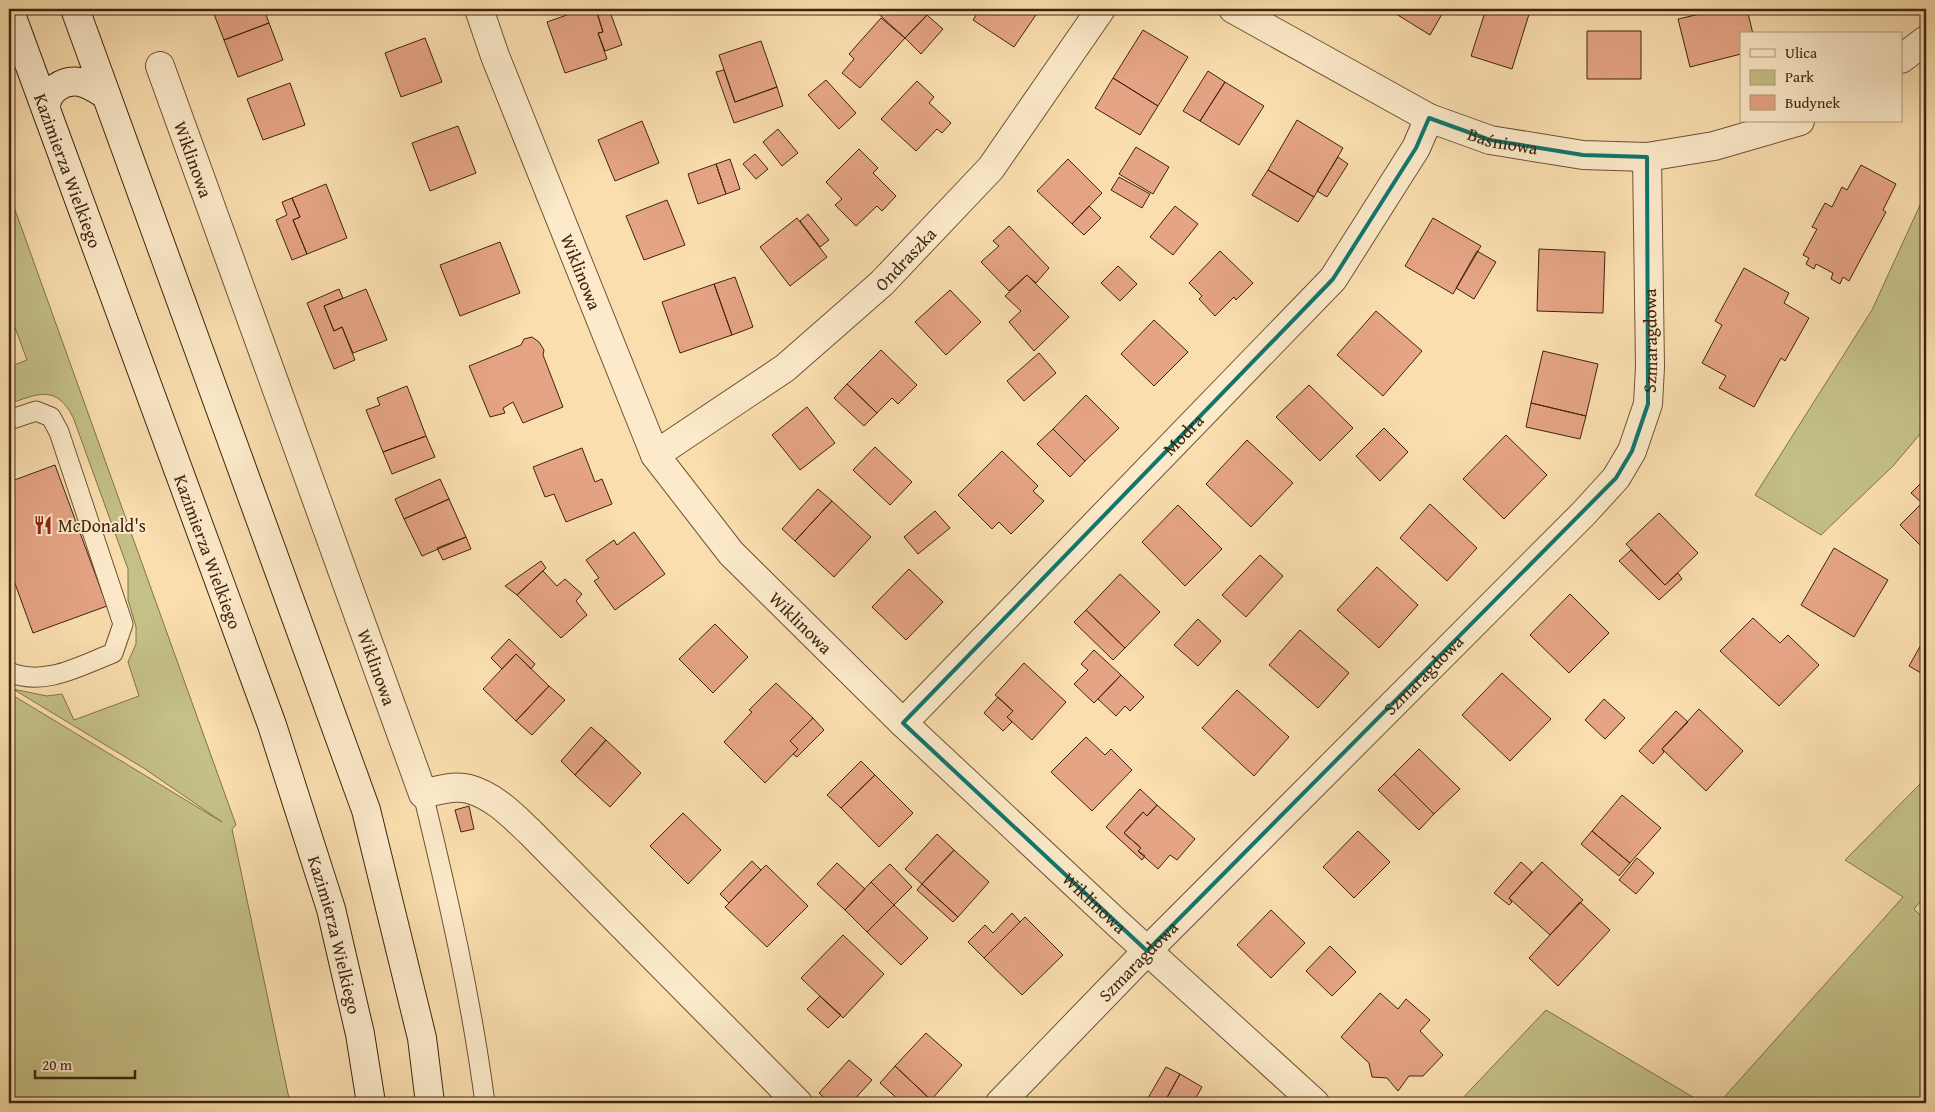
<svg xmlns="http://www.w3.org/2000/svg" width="1935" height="1112" viewBox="0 0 1935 1112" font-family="'Gentium Book Plus',serif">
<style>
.green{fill:#c4c086;stroke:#82724a}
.building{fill:#e5a485;stroke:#3f240e}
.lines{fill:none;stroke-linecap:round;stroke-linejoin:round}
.service-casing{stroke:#6e5236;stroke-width:21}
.minor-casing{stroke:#6e5236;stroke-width:30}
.secondary-casing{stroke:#3f240e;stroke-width:30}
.service{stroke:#fceaca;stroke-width:19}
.minor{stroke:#fceaca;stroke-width:28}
.secondary{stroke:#fceaca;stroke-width:28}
.marked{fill:none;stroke:#0f766e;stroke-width:4;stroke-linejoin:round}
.labels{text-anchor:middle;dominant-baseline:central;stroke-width:4;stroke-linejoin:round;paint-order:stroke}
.street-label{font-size:18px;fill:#3f240e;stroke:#fceaca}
.poi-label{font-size:18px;fill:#3f240e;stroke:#fceaca;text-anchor:start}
</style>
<rect width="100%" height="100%" fill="#fadeae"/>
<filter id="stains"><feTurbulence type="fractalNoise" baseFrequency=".004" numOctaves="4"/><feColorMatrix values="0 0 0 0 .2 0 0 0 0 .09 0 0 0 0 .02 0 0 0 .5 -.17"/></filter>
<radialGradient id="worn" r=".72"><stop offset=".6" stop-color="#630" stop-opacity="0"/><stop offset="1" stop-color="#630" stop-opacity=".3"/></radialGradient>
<!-- green -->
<path class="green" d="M1926,192V427L1893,466L1821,535L1755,495L1872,310Z
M9,193L236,825L232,829L290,1103H9V693L222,822L145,769L13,689L47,696L62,694L74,720L139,696L128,662L136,644V627L128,600V569L73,417C56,384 37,394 9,404V367L27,360L9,311Z
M1926,778V895L1914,909L1926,921V1103H1719L1903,897L1845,860Z
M1546,1010L1703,1103H1458Z"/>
<!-- building -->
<path class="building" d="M212,9H264L269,23L224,40Z
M584,9H596L603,32L598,33L607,59L565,73L547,22Z
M600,9H609L622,45L605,51L598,33L603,32L596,10Z
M873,9H920L927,15L905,38Z
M980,9H1040L1014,47L973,20Z
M1388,9H1436L1442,14L1430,35Z
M1486,9H1523L1530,11L1512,69L1471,56Z
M1722,9H1747L1753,34H1741V54L1690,67L1678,19Z
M927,15L943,29L921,54L905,38Z
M881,18L905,38L860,88L842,73L854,59L849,54Z
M269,23L283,60L238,77L224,40Z
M1143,30L1188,57L1158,106L1113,78Z
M1587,31H1641V79H1587Z
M425,38L442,82L401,97L385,53Z
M761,41L777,87L735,102L719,55Z
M724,70L735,102L777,87L783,106L734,123L716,72Z
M1208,71L1225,82L1200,121L1183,111Z
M1113,78L1158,106L1140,135L1095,108Z
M826,80L856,113L839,129L808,95Z
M917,81L934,97L929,103L951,123L942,133L937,129L916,151L881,119Z
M1225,82L1264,106L1239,145L1200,121Z
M290,83L305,125L263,140L247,99Z
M1297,120L1343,148L1314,197L1268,170Z
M642,121L659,163L615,181L598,140Z
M458,126L476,173L430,191L412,143Z
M778,129L798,153L782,166L763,142Z
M1136,147L1169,167L1153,194L1119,174Z
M859,149L878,168L873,173L896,196L882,211L877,206L856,226L835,205L842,199L826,182Z
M755,154L768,169L756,179L743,164Z
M1338,157L1348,164L1327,197L1317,191Z
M730,159L740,189L726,194L716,164Z
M1068,159L1102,193L1072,224L1037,191Z
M716,164L726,194L698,204L688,174Z
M1861,165L1896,184L1883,210L1886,212L1849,281L1843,277L1840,284L1831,279L1833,273L1816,264L1814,269L1806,264L1809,258L1803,255L1817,229L1812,227L1825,203L1832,207L1842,187L1847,190Z
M1268,170L1314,197L1298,222L1252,195Z
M1119,177L1150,194L1142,208L1111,190Z
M326,184L347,238L307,254L293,220L300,217L292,198Z
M292,198L300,217L293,220L307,254L292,260L276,220L287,215L282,202Z
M667,200L685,245L644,260L626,216Z
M1089,206L1101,218L1084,235L1072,224Z
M1175,206L1198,224L1173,255L1150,237Z
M808,214L829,240L820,247L800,221Z
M797,218L827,257L790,286L760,247Z
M1433,218L1481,246L1453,294L1405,266Z
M1009,226L1049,268L1036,283L1027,275L1009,291L981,262L999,246L993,241Z
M500,242L520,293L460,316L440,265Z
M1539,249L1605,252L1603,313L1537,311Z
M1220,251L1253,283L1236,300L1234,297L1215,316L1199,299L1202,296L1189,283Z
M1477,251L1496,262L1474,299L1456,288Z
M1118,266L1137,284L1120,301L1101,283Z
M1744,268L1789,293L1784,303L1809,318L1785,361L1781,358L1754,407L1719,388L1726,376L1702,363L1722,325L1715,321Z
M1027,275L1069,317L1034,351L1009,322L1021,311L1005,296Z
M735,277L753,327L732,335L714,284Z
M714,284L732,335L680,353L662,302Z
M339,289L343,298L324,306L334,331L342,327L355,360L334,369L307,303Z
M366,289L387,340L353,353L342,327L334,331L324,306Z
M950,290L981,322L946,355L915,322Z
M1376,311L1422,351L1383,396L1337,355Z
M1154,320L1188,352L1154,386L1121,354Z
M9,332L15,350L9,352Z
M532,337L539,342L544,350L543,355L563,407L523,423L513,402L503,408L505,413L490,417L469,366L521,345L524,339Z
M881,350L917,385L898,404L892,398L877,413L847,384Z
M1543,351L1598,364L1586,416L1531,403Z
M1039,353L1056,373L1024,401L1007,381Z
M847,384L877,413L864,426L834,398Z
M1309,385L1353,428L1320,461L1276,417Z
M407,386L426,436L383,452L366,410L380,405L377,398Z
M1086,395L1119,428L1085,461L1053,429Z
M1531,403L1586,416L1580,439L1526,427Z
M807,407L835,443L800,470L772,435Z
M1384,428L1408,452L1380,481L1356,456Z
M1053,429L1085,461L1070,477L1037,444Z
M1506,435L1547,475L1504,519L1463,479Z
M426,436L435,457L392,474L383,452Z
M1247,440L1293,483L1251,527L1206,484Z
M875,447L912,482L890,505L853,470Z
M582,448L595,482L602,479L612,504L566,522L554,494L545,497L533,467Z
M1002,451L1038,486L1033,491L1044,501L1011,534L999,522L992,529L958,495Z
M55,465L107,606L33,633L9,567V482Z
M1926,478V541L1921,546L1900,525L1922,503L1911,493Z
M440,479L449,499L404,519L395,499Z
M818,489L832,501L795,541L782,529Z
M449,499L466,537L422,556L404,519Z
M832,501L871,537L834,577L795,541Z
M1430,504L1477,548L1447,581L1400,538Z
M1178,505L1222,549L1185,586L1142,542Z
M935,511L950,528L918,554L904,537Z
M1659,513L1698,553L1665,585L1626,544Z
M634,532L665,574L615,610L594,581L599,578L586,560L614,540L617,545Z
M466,537L471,549L443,560L437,548Z
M1834,548L1888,580L1854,637L1801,605Z
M1631,550L1665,585L1678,573L1682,579L1659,600L1619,561Z
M1260,555L1283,576L1246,617L1222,595Z
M541,561L546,568L517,595L505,586Z
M1377,567L1418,605L1379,648L1337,610Z
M909,569L943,602L906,640L872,607Z
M543,571L557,586L565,579L582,594L576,601L587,615L561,638L517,595Z
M1120,574L1160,612L1125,648L1086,610Z
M1570,594L1609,633L1569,673L1530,635Z
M1086,610L1125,648L1113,660L1074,622Z
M1753,618L1780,643L1788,635L1819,665L1779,706L1720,651Z
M1198,619L1221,641L1198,666L1174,645Z
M715,624L748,657L713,693L679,659Z
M1300,630L1349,673L1318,708L1269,665Z
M1926,636V676L1909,666Z
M509,639L535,664L531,669L516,654L502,669L491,658Z
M1094,650L1121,675L1094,703L1074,684L1088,670L1081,664Z
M516,654L549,686L516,721L483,689Z
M1024,663L1066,702L1032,740L1007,717L1013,711L995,695Z
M1502,673L1551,719L1510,761L1462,715Z
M1121,675L1144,697L1130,711L1125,706L1116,716L1098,699Z
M776,683L813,718L790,741L798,749L765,783L724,742L752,712L749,710Z
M549,686L565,700L532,735L516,721Z
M1237,690L1289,737L1254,776L1202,728Z
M998,697L1013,711L1007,717L1012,722L1003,731L984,713Z
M1604,699L1625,718L1605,739L1585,720Z
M1699,709L1743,751L1706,791L1662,749Z
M1676,711L1688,722L1662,749L1664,752L1653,764L1639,751Z
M813,718L824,730L797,757L793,754L798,749L790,741Z
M591,727L606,740L575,775L561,761Z
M1086,737L1105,755L1111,749L1132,770L1092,811L1051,772Z
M606,740L641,773L610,807L575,775Z
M1419,749L1460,789L1434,814L1394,774Z
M861,761L875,775L841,808L827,795Z
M1394,774L1434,814L1419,830L1378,790Z
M875,775L913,813L879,847L841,808Z
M1140,789L1157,805L1147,816L1143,812L1124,833L1141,848L1138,851L1145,856L1142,860L1106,827Z
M1622,795L1661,828L1630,863L1592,831Z
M1157,805L1195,839L1177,860L1170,855L1158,869L1138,851L1141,848L1124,833L1143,812L1147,816Z
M469,806L474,829L461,832L455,810Z
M683,813L721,850L688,884L650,846Z
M1358,831L1390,862L1354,898L1323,867Z
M1592,831L1630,863L1619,876L1581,844Z
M937,834L954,850L922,884L905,869Z
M954,850L989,882L958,917L922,884Z
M1637,858L1654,873L1636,894L1619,880Z
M752,861L761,870L729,903L720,894Z
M1521,862L1532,872L1509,898L1512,902L1509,905L1494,893Z
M1542,862L1583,900L1550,935L1509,898Z
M837,863L865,889L845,910L817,884Z
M890,864L912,887L894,905L871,882Z
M766,865L808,906L767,947L725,907Z
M871,882L894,905L867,932L845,910Z
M922,884L958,917L953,922L917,890Z
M1580,902L1610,930L1558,986L1529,958Z
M894,905L928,938L901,965L867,932Z
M1271,910L1305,943L1271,978L1237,945Z
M1012,913L1020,922L984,958L968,942L985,925L993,933Z
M1025,917L1063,955L1022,995L984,958Z
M843,935L884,974L843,1018L801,978Z
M1330,946L1356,972L1332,996L1306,971Z
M1380,993L1398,1009L1406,999L1430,1020L1420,1031L1443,1055L1423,1076H1409L1398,1091L1387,1078L1372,1077L1369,1063L1341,1037Z
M820,996L841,1015L828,1028L807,1009Z
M926,1033L962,1065L931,1100L895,1066Z
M849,1060L872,1080L851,1103H830L819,1093Z
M895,1066L931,1100L927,1103H902L880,1083Z
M1166,1067L1180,1074L1164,1103H1157L1148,1098Z
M1180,1074L1202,1087L1193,1103H1164Z"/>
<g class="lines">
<!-- service casing -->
<g class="service-casing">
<path id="service" d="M9,420L36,411L51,417L59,432L123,624L113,653C80,666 44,687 9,672
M423,794C448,897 471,997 485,1103"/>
</g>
<!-- minor casing -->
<g class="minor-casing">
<g id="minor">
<path id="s1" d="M479,9L495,56L655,455L731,553L903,723L1118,924L1315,1103"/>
<path id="s2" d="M1233,9L1429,118L1490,140L1583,155L1647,157L1714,146L1800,121"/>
<path d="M1901,59L1926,40"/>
<path id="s3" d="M160,66L423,794C437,790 455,785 469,789C494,796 512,815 530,832L798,1103"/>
<path id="s4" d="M655,455L785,368L882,283L991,168L1101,9"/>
<path id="s5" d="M903,723L1333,279L1416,148L1429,118"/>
<path id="s6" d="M1000,1103L1147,951L1584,513L1616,478L1632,451L1648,404L1650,367L1647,157"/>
</g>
</g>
<!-- secondary casing -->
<g class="secondary-casing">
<g id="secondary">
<path id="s7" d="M9,9L272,725L331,909L360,1034L371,1103"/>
<path d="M75,9L366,810L422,1038L430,1103"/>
<path d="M46,108C46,91 63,79 80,82C90,84 98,90 106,95"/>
</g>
</g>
<!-- service -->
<use href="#service" class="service"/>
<!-- minor -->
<use href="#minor" class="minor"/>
<!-- secondary -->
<use href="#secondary" class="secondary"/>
</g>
<!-- marked area -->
<path class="marked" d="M1429,118L1490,140L1583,155L1647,157L1648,404L1632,451L1616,478L1147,951L903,723L1333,279L1416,148Z"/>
<!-- icons -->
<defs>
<g id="restaurant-bare" transform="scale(1.5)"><path d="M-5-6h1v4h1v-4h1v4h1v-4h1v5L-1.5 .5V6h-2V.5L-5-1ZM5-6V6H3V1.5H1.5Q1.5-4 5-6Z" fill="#8f2418" stroke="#fceaca" stroke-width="2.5" paint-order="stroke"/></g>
</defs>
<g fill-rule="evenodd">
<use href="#restaurant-bare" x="43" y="525"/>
</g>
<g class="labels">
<!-- street labels -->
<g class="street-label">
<text stroke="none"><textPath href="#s2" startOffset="302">Baśniowa</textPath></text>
<text stroke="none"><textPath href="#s3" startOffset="99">Wiklinowa</textPath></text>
<text stroke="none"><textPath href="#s7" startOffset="172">Kazimierza Wielkiego</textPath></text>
<text stroke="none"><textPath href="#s4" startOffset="319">Ondraszka</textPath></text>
<text stroke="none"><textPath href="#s1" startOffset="282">Wiklinowa</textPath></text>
<text stroke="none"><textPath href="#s6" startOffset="1022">Szmaragdowa</textPath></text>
<text stroke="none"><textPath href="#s5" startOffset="402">Modra</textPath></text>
<text stroke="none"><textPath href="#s7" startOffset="578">Kazimierza Wielkiego</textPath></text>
<text stroke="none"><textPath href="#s1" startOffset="702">Wiklinowa</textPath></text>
<text stroke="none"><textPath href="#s3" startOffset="639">Wiklinowa</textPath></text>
<text stroke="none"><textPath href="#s6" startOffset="602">Szmaragdowa</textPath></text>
<text stroke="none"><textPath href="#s1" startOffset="1108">Wiklinowa</textPath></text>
<text stroke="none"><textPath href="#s7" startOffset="982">Kazimierza Wielkiego</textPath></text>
<text stroke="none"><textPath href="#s6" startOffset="198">Szmaragdowa</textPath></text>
</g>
<!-- poi labels -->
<g class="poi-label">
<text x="58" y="525">McDonald's</text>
</g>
</g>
<!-- margin -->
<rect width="1935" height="1112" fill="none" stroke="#fadeae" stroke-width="30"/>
<rect x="10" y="10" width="1915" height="1092" fill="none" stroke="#3f240e" stroke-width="2.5"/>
<rect x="15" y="15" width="1905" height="1082" fill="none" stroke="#3f240e"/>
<!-- legend -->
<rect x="1740" y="32" width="162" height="90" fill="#fceaca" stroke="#b09b7f"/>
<rect x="1750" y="49" width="25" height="8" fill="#fceaca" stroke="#b09b7f"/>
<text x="1785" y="58" font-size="15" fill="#3f240e">Ulica</text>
<rect x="1750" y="70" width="25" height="15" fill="#c4c086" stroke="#b09b7f"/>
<text x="1785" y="82" font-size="15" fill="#3f240e">Park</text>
<rect x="1750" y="95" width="25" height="15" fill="#e5a485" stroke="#b09b7f"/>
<text x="1785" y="108" font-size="15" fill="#3f240e">Budynek</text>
<!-- scale -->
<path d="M35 1070v8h100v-8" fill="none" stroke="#3f240e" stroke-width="2.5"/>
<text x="42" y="1070" font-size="15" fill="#3f240e" stroke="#fceaca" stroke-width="4" paint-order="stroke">20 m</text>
<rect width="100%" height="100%" filter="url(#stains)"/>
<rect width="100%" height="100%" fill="url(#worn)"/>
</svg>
